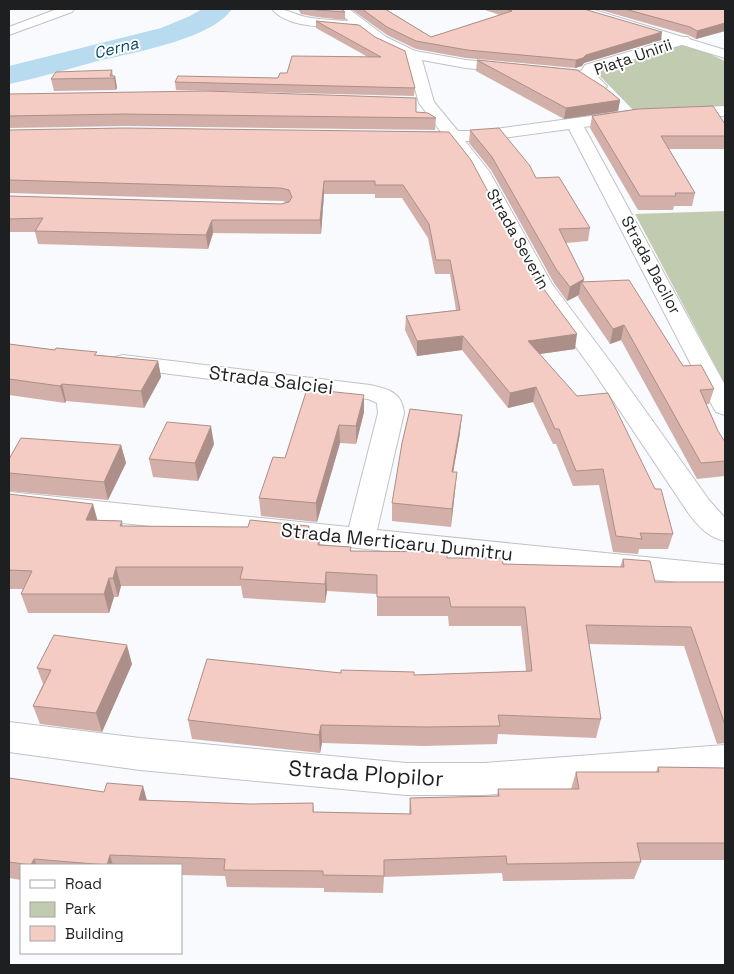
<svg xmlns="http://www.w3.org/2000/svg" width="734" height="974" viewBox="0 0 734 974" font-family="'Space Grotesk',sans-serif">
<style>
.green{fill:#c1cbaf}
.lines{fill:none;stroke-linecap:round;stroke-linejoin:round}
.river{fill:#b8dbf0;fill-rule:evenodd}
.street-casing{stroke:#c0c2c7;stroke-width:2}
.secondary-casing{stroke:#c0c2c7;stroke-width:2}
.street{fill:#fff;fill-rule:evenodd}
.secondary{fill:#fff;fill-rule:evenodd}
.wall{fill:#d2afa8}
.shaded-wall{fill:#ab8f88}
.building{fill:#f4ccc3;stroke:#ab8f88}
.labels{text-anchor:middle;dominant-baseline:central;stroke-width:4;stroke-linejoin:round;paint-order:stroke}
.far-water-label{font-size:16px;font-style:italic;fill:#054865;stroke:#fff}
.far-street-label{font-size:16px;fill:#1e1f21;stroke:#fff}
.street-label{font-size:19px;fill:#1e1f21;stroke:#fff}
.near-street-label{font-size:22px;fill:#1e1f21;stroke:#fff}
</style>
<rect width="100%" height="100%" fill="#f8fafe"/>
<!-- green -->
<path class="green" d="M682,44L695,47L725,61V107L634,111L600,76L601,69Z
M725,211V384L635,214Z"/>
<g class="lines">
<!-- river -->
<path class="river" d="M202,9H232C211,40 130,53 94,62C66,70 37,78 9,84V66L161,28L190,16Z"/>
<!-- street casing -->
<g class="street-casing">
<path id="street" d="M272,9C287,8 292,14 306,17C320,20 335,20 349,21L336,9H349L386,37L415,51L466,60L581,71L585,65L678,37H688L690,40L688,43L595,71V74L607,86L605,89C595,92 591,86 584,80L466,68L422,60L434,102L458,131H481L628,111L634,113L636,116L634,119L628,121L584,127L725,385V415L716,412L713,407L569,129L481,141H465L489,171L552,284L612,364L709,500L725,518V541C708,537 699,527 689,514L594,372L531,285L472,172L448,141L409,140L407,137L409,134L441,132L419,103L406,57C396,52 384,48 375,42C370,38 362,28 356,28C332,26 289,30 272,9Z
M725,106V116L679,118L674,116L671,113L674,110L679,108Z
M123,355L370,385C388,389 402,392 404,413L377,530L725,565V587L9,511V492L349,527L378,413L377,403L368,399L115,367L111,362L115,357Z
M9,722L140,738L406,763H484L725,745V777L484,795H406L140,770L9,752Z"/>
</g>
<!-- secondary casing -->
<g class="secondary-casing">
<path id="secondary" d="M57,9H74L72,12L9,35V27Z
M573,9H591L725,50V58L575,12Z"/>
</g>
<!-- street -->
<use href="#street" class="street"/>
<!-- secondary -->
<use href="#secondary" class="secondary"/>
</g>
<!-- wall -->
<path class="wall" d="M298,9H341L345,12V20L317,17L301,14Z
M351,9H385L431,37L500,15L482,9H584L661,40L584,63L582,66L575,68L466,58L416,49L387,35Z
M597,9H725V31L696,39L688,35Z
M316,21L359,25L415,88L414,96L176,90L175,82L278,78L287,73L368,57L316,28Z
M477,60L620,100L618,111L564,119L476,71Z
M112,70L113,76H115L117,88L116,90L54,91L51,79Z
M9,94L416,112L436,118L435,130L126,126L9,128Z
M592,116L725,124V149H669L695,193L692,206H674L673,210H638L590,128Z
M9,130L449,132L531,272L575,349L539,354L673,534L668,549H639L638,554L613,552L599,485L573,486L556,444H553L533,402L508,408L462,350L417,356L405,330L406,316L456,310L450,274H435L428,238L402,198H375V194H324L321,234L213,233L208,249L38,244L35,232H9V196L281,204L286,202L282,201L9,193Z
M470,130L536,178L590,228L588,241L566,243L583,282L683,366L714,389L709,404H706L718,431L725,442V476L697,479L621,340L610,344L578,297L579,295L567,301L554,283L491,170L469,143Z
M9,344L97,355L158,361L161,377L144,408L66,401L65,403L9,395Z
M725,372V382L723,378Z
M307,389L364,412L356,444L340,443L317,522L261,516L259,498L285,458Z
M460,433L453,472L455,491L451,527L392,521V503Z
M214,444L198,481L153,477L149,459Z
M121,445L126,463L108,500L9,491V459Z
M9,494L98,520L122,521L123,526L320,535V545L351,551L447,558L503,564L620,567L623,559L655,582H725V743L717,744L684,646L589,644L601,719L596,738L498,734L497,744L424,746L322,743L320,753L192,739L188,720L341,673L414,675L526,671L521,626H449L448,616H377V594L327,591L325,603L243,598L241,586H121L118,597H114L109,613H28L21,594L23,589H9Z
M132,664L102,732L40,724L33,706L43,684L37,668Z
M658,767L725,768V860H641V862L634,879L503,881L502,873L384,877L383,893L324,892V888L227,887L225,876L181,875V865H21V880L9,878V778L147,800L250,804L313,803L314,812L409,814L410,798L497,796L498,789H571L576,772H656Z"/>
<!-- shaded-wall -->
<path class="shaded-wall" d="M725,23V31L696,39L697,31Z
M662,32L661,40L584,63L582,66L575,68L576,60L586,55Z
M115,76L117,88L116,90L114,78Z
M620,100L618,111L564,119L566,108Z
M324,181V194L321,234L320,220Z
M212,220L213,233L208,249L206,235Z
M584,279L583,285L581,282L579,295L567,301L570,287Z
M624,325L621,340L610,344L613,329Z
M577,334L575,349L526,356L528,341Z
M463,336L462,350L417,356V341Z
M158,361L161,377L144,408L141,391Z
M62,384L66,401L65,403L60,386Z
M536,387L533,402L508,408L510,393Z
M364,395V412L356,444V426Z
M462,415L460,433L450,490L452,472Z
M339,425L340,443L317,522L316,503Z
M211,426L214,444L198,481L195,463Z
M121,445L126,463L108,500L104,482Z
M457,472L455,491L451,527L452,509Z
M93,504L98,522L86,520Z
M309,526L311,545L307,534Z
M116,567L121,586L118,597L113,578Z
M326,572L327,591L325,603V584Z
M109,578L114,597L109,613L104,594Z
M127,645L132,664L102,732L96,713Z
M321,725L322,743L320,753L319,735Z
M143,786L148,804L139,800Z
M110,855L113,865H107Z
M34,859L37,865H31Z"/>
<!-- building -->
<path class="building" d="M312,9H341L345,12L317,10Z
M362,9H385L431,37L512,11L505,9H584L662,32L586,55L583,58L576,60L467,50L416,41L387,27Z
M625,9H725V23L697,31L690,27Z
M316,21L359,25L375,37L405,51L415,88L175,82L178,76L278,78L280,73H287L292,56L381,57Z
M477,60L577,70L604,87L620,100L566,108Z
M112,70L110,76H115L114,78L51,79L56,72Z
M206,91L416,98V112L428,113L436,118L124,114L9,116V94Z
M713,106L725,124V136H661L695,193H675L676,196H640L592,116L638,109Z
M124,128L449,132L471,160L531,272L577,334L528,341L577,396L608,393L655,489H661L673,534L640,533L642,539L616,536L603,469L576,471L559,429H555L536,387L510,393L463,336L417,341L406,316L460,310L450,260H436L429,224L403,185H375V181H324L320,220H212L206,235L35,231L43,218L9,219V196L281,204L289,202L292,197L289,190L281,188L9,180V130Z
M499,128L530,166L536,178L559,177L590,228L559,229L584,279L570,287L556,269L492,157L470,130Z
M629,280L683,366L701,365L714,389L700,390L718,431L725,442V461L701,463L624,325L613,329L581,282Z
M9,344L55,350L56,348L97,352L94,355L158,361L141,391L62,384L60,386L9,379Z
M307,389L364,395L356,426L339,425L316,503L259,498L273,457L285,458Z
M410,409L462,415L452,472H457L452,509L392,503L402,443Z
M167,422L211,426L195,463L149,459Z
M21,438L121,445L104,482L9,473V459Z
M9,494L93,504L86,520L122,521L120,526L248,527L250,520L309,526L307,534L320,535L318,545L351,547L350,551L447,552V558H502L503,564L624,567L623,559L650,561L655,582H725V725L691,627L586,625L601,719L498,715L500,726L426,727L321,725L319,735L188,720L207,659L341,673V670L414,672V675L532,671L525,607H451L449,597H377V575L326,572L325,584L240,579L243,567H116L113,578H109L104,594H21L32,571L9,570Z
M54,635L127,645L96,713L33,706L51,670L37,668Z
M658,767L725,768V843H637L641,862L507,864L506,856L384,860V876L323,875V871L224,870L225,859L110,855L107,865L34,859L31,865L9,862V778L104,792L107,783L143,786L139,800L250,804L313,803V812L411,814L410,798L499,796L498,789H579L576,772H659Z"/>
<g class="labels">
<!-- far-water labels -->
<g class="far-water-label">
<text transform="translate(116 48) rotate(-14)">Cerna</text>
</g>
<!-- far-street labels -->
<g class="far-street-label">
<text transform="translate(633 57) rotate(-19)">Piața Unirii</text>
<text transform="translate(518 239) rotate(61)">Strada Severin</text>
<text transform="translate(651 265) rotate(62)">Strada Dacilor</text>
</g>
<!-- street labels -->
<g class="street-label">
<text transform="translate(271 380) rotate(7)">Strada Salciei</text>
<text transform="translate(397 542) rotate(6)">Strada Merticaru Dumitru</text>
</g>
<!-- near-street labels -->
<g class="near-street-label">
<text transform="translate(366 773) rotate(4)">Strada Plopilor</text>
</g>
</g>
<!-- border -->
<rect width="734" height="974" fill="none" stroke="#1e1f21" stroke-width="20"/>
<!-- legend -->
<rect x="20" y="864" width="162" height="90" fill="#ffffff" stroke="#a5a5a6"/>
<rect x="30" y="880" width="25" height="8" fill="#ffffff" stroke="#a5a5a6"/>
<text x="65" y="889" font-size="15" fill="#1e1f21">Road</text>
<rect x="30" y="902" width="25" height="15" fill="#c1cbaf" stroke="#a5a5a6"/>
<text x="65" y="914" font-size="15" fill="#1e1f21">Park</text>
<rect x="30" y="926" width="25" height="15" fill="#f4ccc3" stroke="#a5a5a6"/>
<text x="65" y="939" font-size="15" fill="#1e1f21">Building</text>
</svg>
